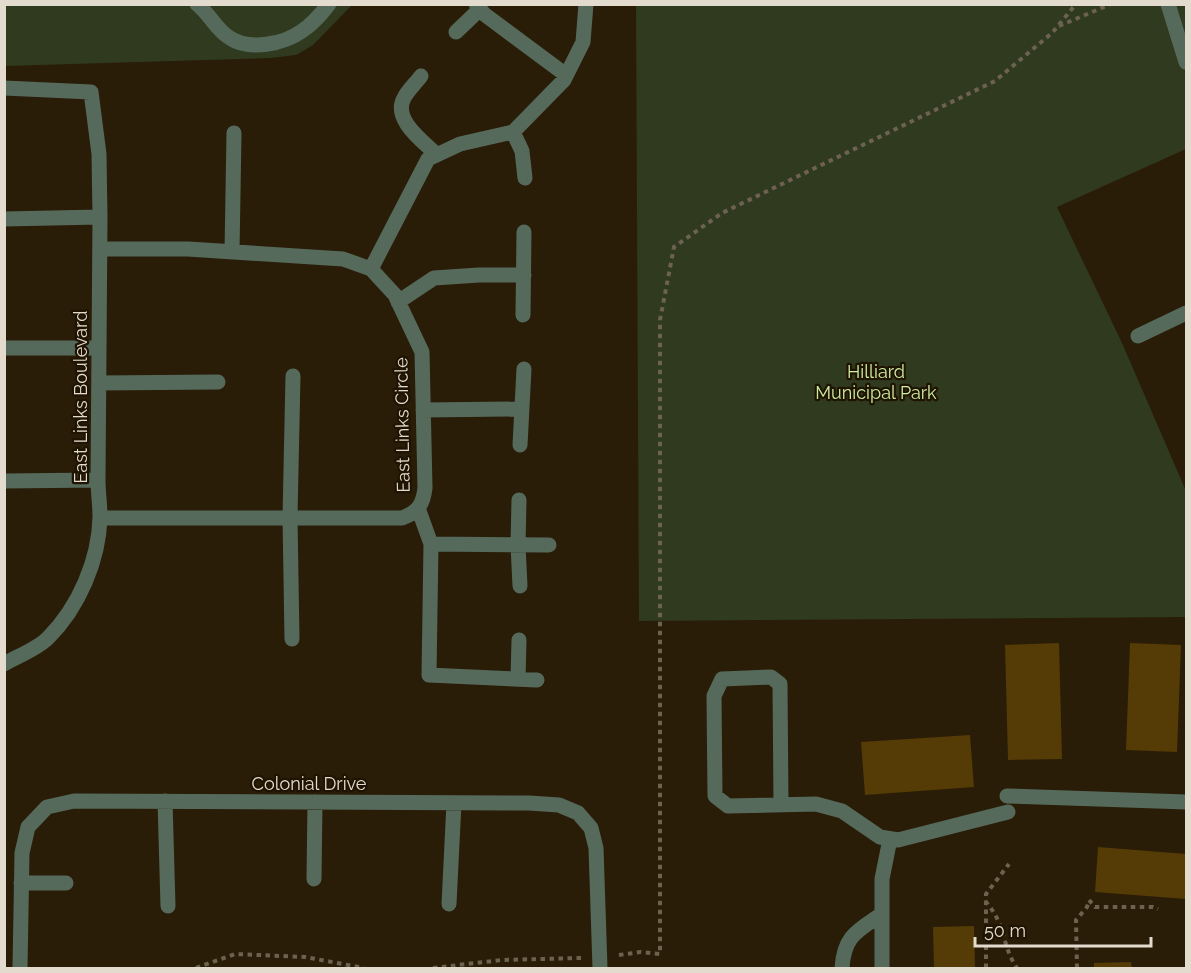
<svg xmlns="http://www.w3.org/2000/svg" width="1191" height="973" viewBox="0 0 1191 973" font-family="Raleway,sans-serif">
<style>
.green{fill:#303a1f}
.building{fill:#553b05}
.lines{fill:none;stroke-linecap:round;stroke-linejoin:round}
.path{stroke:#6d6250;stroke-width:4;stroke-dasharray:4.5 4.5;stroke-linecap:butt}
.minor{stroke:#566a5b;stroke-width:15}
.labels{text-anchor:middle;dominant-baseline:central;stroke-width:4.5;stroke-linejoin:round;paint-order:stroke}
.park-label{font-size:18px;fill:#ceeda0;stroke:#1f1401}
.street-label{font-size:18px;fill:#e3dbce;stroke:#1f1401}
</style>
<rect width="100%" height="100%" fill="#291d08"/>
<!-- green -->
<path class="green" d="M4,5H352L313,45L296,55L270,58L5,66Z
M636,5H1186V149L1057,207L1122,343L1186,491V617L639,621Z"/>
<!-- building -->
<path class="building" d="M1059,643L1062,759L1008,760L1005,645Z
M1130,643L1181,645L1177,752L1126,750Z
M970,735L974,787L865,795L861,742Z
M1098,847L1186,854V899L1095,892Z
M974,926L975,968H934L933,927Z
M1131,962L1132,968H1094V963Z"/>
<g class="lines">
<!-- path -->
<path class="path" d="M1059,26L1111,4
M1089,900L1095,907H1153L1158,909
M985,901C1007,925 1001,945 1017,968
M619,955L641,952L660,954V320L674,247L722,213L995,81L1052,33L1076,4
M196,968L235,954L305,957L364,968
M433,968L501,960L581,958
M986,968V894L1009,864
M1077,968L1076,920L1087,907L1089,901"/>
<!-- minor -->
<path class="minor" d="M197,4C210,14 216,30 230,38C249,51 284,44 302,31C313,24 321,14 329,4
M476,4L484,14L566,75
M1168,4L1186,62
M456,32L480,9
M421,76C416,83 408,90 404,98C392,120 424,142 437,155
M4,88L91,92L99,154L100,217L98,480C98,492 100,504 100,517C99,560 79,607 48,638C37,649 18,656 4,664
M513,132L522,151L525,178
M4,219L100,217
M232,252L234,133
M371,269L428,159L460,144L513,132L564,80L583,42L586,4
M398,302L434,278L479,275H524
M523,315L524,232
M1138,336L1186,313
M4,348H99
M99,383L218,382
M423,410L522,409
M520,445L524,369
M4,481L98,480
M519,500L518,545L520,586
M418,508L431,544L429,675L537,680
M100,518H402C418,512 423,505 425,488L422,352L395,295L371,269L343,259L188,249H100
M431,544L549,545
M292,639L290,517L293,376
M518,679L519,640
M1007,796L1186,802
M165,801L168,906
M781,804L780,684L771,677L722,679L714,696L715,796L728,806L816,804L842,811L880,837L898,840L1008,812
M314,879L315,802
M21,883H66
M449,904L454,803
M20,968L22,853L28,827L47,807L74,801L529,803L559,805L578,813L591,828L596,848L600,968
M842,968C844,936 857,931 882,914
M882,968V879L890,839"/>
</g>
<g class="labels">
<!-- park labels -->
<g class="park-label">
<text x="876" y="371">Hilliard<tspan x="876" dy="21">Municipal Park</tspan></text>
</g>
<!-- street labels -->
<g class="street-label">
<text transform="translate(80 397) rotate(-90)">East Links Boulevard</text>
<text transform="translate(402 425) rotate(-91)">East Links Circle</text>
<text x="309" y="783">Colonial Drive</text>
</g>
</g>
<!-- border -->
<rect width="1191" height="973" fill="none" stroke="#e3dbce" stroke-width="12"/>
<!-- scale -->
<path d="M975 937v9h176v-9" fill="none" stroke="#e3dbce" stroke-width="3"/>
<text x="984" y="937" font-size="18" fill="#e3dbce" stroke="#1f1401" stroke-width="4.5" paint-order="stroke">50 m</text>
</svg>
